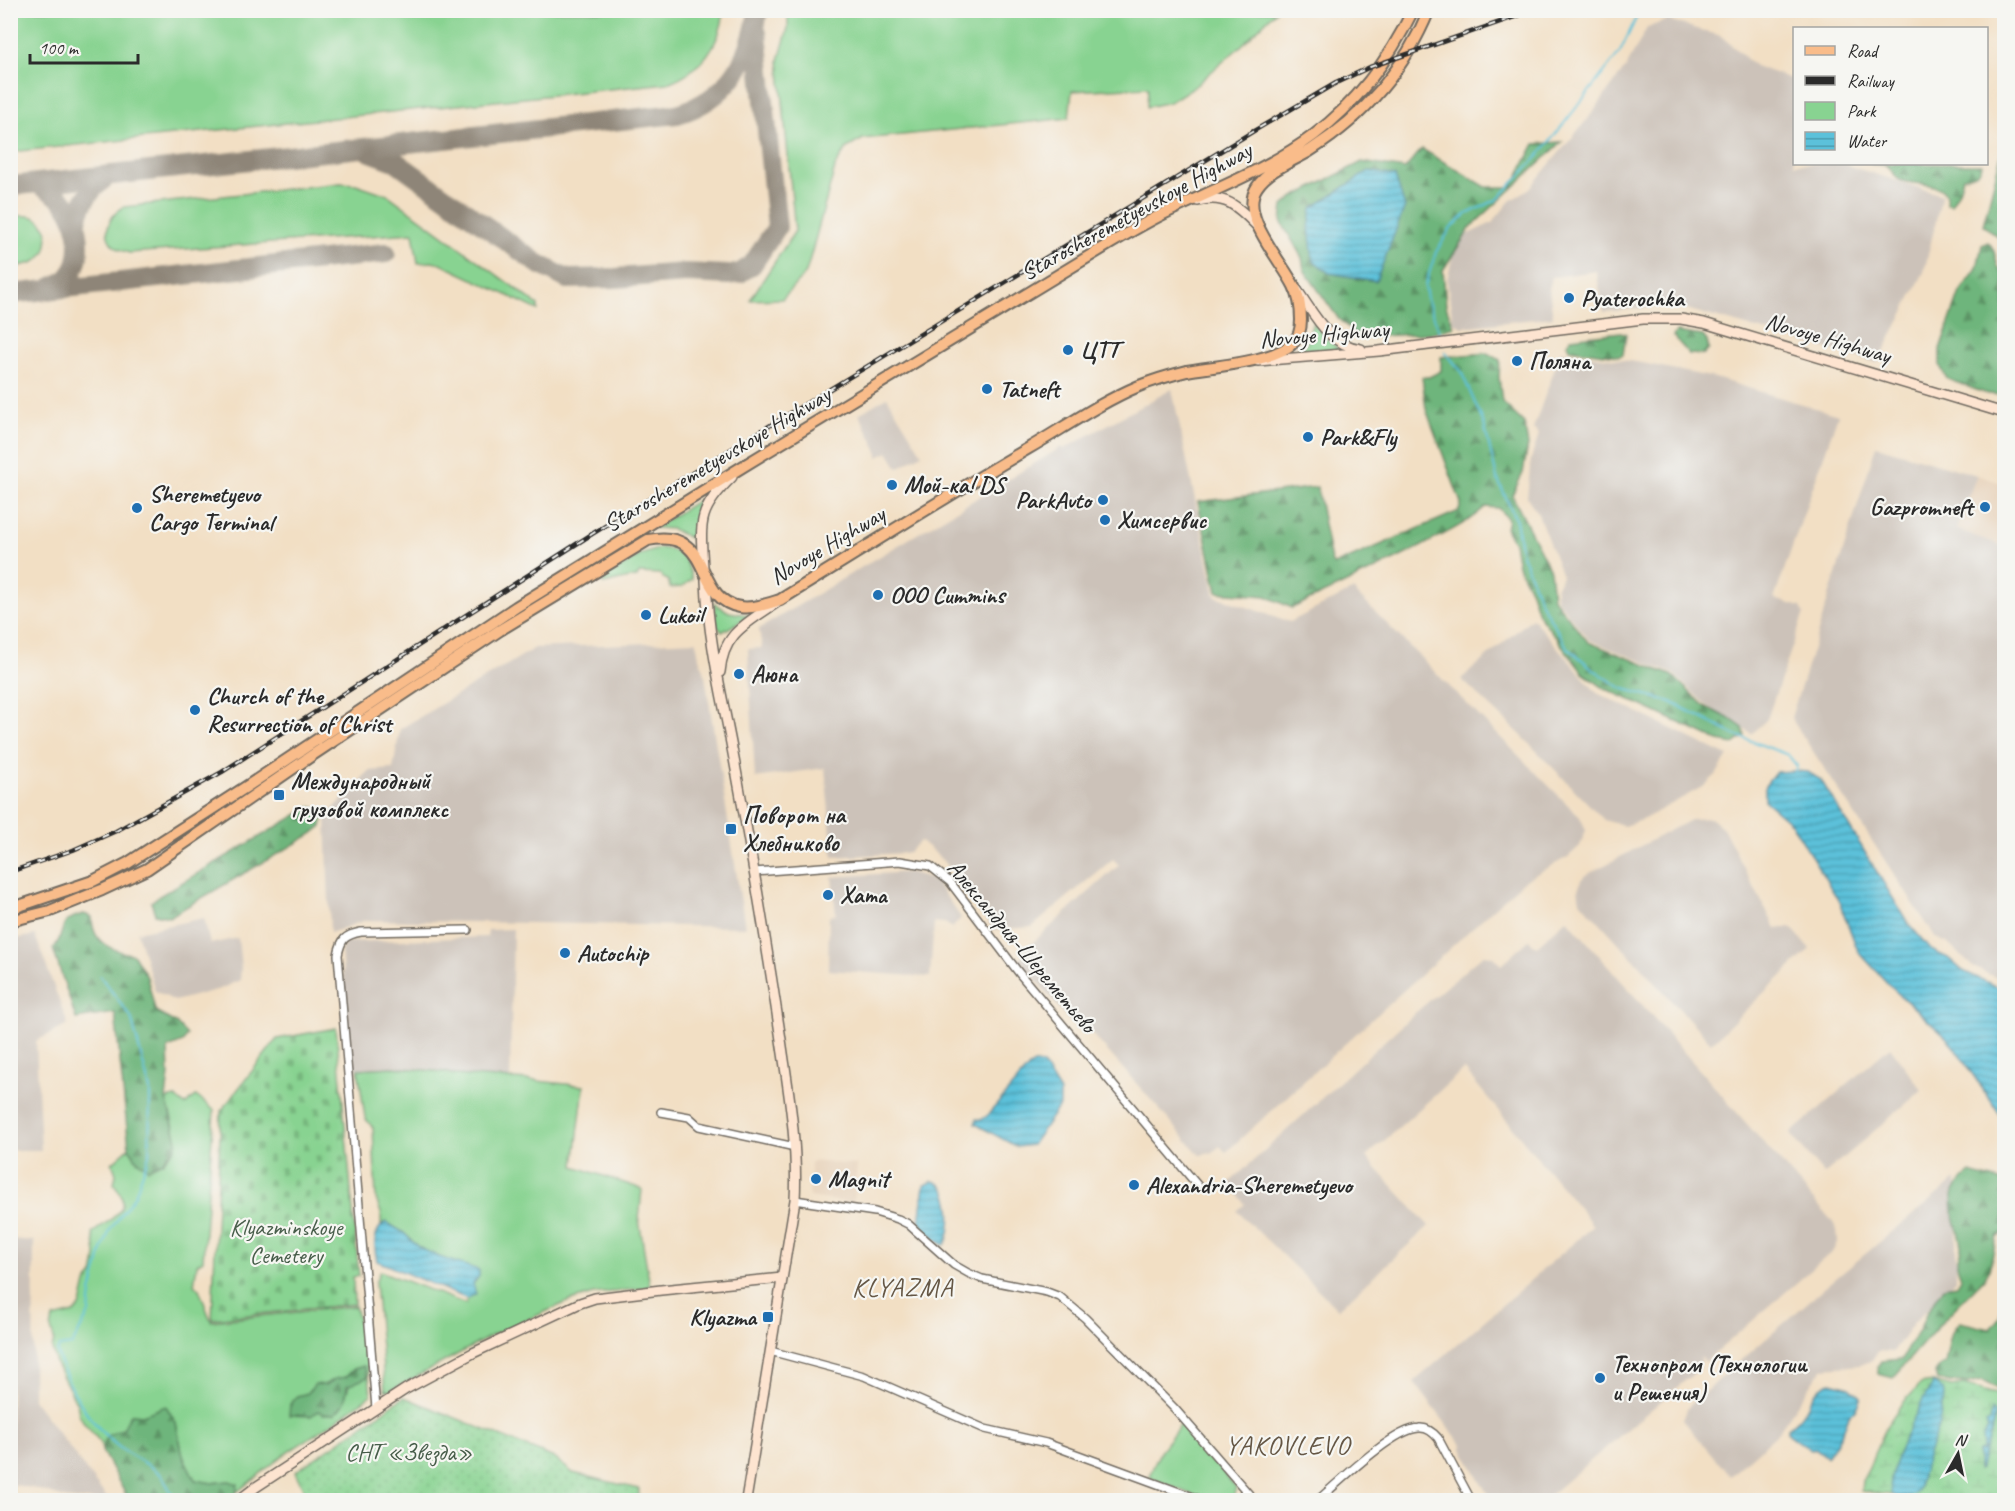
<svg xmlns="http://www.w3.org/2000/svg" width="2015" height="1511" viewBox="0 0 2015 1511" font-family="Caveat,sans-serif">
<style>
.built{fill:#e6cfb5}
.industrial{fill:#ccc2b9}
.green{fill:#88d391;stroke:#5a7f5e;stroke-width:1.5;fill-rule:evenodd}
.forest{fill:url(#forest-firs);stroke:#4c7053;stroke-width:1.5;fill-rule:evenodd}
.wetland{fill:url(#wetland-marsh);stroke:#5a7f5e;stroke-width:1.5}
.cemetery{fill:url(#cemetery-stones);stroke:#5a7f5e;stroke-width:1.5}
.garden{fill:url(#garden-dots);stroke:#5a7f5e;stroke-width:1.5}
.water{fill:url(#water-rules);stroke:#447682;stroke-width:1.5}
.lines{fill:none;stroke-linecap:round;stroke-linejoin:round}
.stream{stroke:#5cc1da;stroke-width:2}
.taxiway{stroke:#8e8578;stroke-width:20}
.street-casing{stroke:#716a61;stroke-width:10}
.secondary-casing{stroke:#716a61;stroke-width:12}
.primary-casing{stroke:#716a61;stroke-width:14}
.street{stroke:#fff;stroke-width:7}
.secondary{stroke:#fde4d0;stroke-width:9}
.primary{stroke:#f9bc8a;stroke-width:10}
.rail-casing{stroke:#2b2b2b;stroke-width:4.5}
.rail{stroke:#f6f6f2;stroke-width:2;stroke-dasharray:7;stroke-linecap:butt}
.poi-dot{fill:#1f6fb2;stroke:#f6f6f2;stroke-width:2}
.labels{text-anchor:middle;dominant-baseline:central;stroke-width:4.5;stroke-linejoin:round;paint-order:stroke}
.street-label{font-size:24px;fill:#2b2b2b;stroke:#f6f6f2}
.poi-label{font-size:24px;font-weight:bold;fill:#2b2b2b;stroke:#f6f6f2;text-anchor:start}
.park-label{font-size:24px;fill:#475d4a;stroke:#f6f6f2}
.neighbourhood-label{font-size:26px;letter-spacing:1.5px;fill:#655745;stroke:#f6f6f2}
</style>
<defs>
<pattern id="forest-firs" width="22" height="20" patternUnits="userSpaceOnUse" patternTransform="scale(1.5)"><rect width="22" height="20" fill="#6eb57b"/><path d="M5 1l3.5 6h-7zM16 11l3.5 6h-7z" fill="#5b9365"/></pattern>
<pattern id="wetland-marsh" width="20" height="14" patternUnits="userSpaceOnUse" patternTransform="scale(1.5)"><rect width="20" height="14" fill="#88d391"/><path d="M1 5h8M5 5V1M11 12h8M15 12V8" fill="none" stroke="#76b57d"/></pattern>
<pattern id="cemetery-stones" width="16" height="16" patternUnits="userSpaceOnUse" patternTransform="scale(1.5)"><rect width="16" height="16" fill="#88d391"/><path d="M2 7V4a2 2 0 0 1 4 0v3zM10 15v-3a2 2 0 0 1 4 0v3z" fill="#76b57d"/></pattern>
<pattern id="garden-dots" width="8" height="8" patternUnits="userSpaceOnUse" patternTransform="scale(1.5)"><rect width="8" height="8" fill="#88d391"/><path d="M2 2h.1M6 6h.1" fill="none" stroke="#76b57d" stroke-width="1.8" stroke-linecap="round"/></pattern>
<pattern id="water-rules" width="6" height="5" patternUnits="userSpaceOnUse" patternTransform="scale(1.5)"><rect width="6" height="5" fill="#5cc1da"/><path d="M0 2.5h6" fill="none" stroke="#4c9db1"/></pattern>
</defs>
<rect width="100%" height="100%" fill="#f6f6f2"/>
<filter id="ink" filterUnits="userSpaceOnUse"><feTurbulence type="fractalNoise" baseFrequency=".0167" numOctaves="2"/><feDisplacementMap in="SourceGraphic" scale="12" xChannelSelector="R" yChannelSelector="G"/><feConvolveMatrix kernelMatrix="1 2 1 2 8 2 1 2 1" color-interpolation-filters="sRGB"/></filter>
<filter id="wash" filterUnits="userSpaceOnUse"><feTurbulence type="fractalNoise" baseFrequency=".008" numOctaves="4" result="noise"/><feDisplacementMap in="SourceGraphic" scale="24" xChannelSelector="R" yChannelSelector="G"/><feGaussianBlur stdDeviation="1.35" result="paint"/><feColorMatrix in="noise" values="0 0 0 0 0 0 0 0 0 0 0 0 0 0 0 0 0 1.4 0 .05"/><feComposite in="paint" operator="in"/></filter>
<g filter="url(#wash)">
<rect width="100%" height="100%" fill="#f2dfc4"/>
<!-- built -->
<path class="built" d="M1977,475L2004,484V546L1956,529Z
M811,1161L857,1165L853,1203L809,1197Z"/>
<!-- industrial -->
<path class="industrial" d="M1667,20L1721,36L1755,66L1794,80V164H1843L1942,195L1924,272L1878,363L1676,306H1662L1604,312L1596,271L1552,277L1549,289L1553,317L1462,327L1453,322L1447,280L1453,255L1466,235L1492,223L1510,201L1530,188L1590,116L1626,67L1647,28Z
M1561,351L1642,363L1715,378L1838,415L1774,599L1801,607L1804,613L1767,719L1752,734L1706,705L1674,674L1589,640L1556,598V588L1562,576L1538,514L1527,497L1531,459L1539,434L1533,429Z
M1172,389L1215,596L1290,622L1353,590L1580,817L1586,830L1580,846L1568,857L1525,880L1226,1152L1220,1146L1211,1153L1200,1155L1078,1018L1071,1023L1020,960L1030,945L1119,865L1113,859L1032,927L993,930L952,870L932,850L920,841L908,853L833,857L825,768L755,778L748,649L762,648L759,629L1062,447L1064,449Z
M887,397L922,454L898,468L888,452L878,457L877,449L859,414Z
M1876,446L1977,475L1956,529L2004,546V981L1973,967L1947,943L1936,938L1791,718Z
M1532,618L1597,693L1728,756L1716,775L1704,786L1644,819L1624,826L1604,820L1521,735L1461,679Z
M696,641L699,657L704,670L745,927L366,920L330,933L326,817L369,771L393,769L400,729L535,648Z
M1711,818L1723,828L1776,929L1791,927L1810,949L1711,1043L1580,901L1578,889L1584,876L1692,819Z
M909,872L934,879L961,918L952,928L945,923L934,922L930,977L828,970L829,916L836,914L832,877Z
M204,918L210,944L238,938L241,967L240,980L220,989L175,1001L155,991L137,932Z
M1567,919L1832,1221L1837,1230L1838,1240L1833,1251L1705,1362L1701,1357L1699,1369L1544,1500H1491L1461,1447L1463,1446L1414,1382L1593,1226L1585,1215L1464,1069L1366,1157L1429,1226L1338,1309L1237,1211L1245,1204L1229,1183L1415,1013L1483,955L1492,956L1501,965L1529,940L1536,947Z
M513,929L510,1079L455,1075L445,1072L393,1067L352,1069L341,951L346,942L487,937L488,930Z
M35,935L68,1025L36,1041L41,1150H11V940Z
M1890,1047L1922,1090L1824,1174L1790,1134Z
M1956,1179V1280L1914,1322L1893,1352L1878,1351L1872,1360L1861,1365L1823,1368L1775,1436L1730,1476L1683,1420L1688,1407L1823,1289Z
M11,1239L34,1241L33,1399L107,1498L106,1500H71L36,1489L11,1484Z"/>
<!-- green -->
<path class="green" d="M10,11L11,10L724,11C720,46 702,70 668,83L11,152Z
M788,11V10L1276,11L1242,45L1195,86L1170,102L1147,107L1148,87L1072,91L1069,118L863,139L847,148L836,164L806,273L782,299L750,300L795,231L779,60L788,28Z
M340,183L356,184L388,195L538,305V310L441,264L432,262L418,263L413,233L129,253C123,251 115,248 112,244C101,230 112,213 124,207Z
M11,216C19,216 32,214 39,220C52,231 50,255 34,262C27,265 18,266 11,267Z
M1313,322L1327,339L1340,350L1294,354L1307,343Z
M700,499L702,500L696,514L694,540L672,529L654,528Z
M661,548C683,550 687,559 692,579L682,587L670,588L668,580L663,578L660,574L639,573L637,577C625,578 615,582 603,584L601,580L640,555Z
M714,603L729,612L747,615L748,617L722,632L717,626Z
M393,1067L445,1072L455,1075L528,1080L584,1086L574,1166L642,1189L639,1220L650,1286L646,1288L594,1294L570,1301L495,1334L390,1391L385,1390L375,1283L380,1271L466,1304L467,1299L475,1294L473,1284L479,1276L418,1247L404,1233L386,1222L381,1225V1213L376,1199L373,1128L365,1118L358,1069Z
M196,1096L214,1110L203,1260L197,1264L194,1285L199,1289L211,1321L355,1306L367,1355L371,1395L334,1422L285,1454L237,1492V1484L229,1481L212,1483L195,1480L183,1456L176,1423L165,1407L143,1415L131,1414L123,1429L107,1436L102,1451L101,1443L84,1423L79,1414L77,1404L56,1364L52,1349L54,1339L51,1329L53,1318L74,1313L81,1305L86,1283L93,1275L95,1264L96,1254L93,1233C110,1218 136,1210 114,1184L116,1174L112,1163L129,1148L137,1160L163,1162C167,1156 173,1152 175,1147C179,1138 169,1109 166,1099L175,1097L185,1105ZM354,1369C347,1386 348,1402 334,1414L317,1411L308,1393L335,1379L346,1377Z
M1183,1424L1236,1488L1233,1498C1211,1507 1172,1486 1151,1478L1150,1474L1161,1450L1180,1425Z"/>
<!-- forest -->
<path class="forest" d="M1562,142L1471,227L1443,270L1446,306L1454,327L1432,333L1364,337L1353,332L1338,318L1304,270L1302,258L1281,221L1283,206L1294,197L1362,162L1405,169L1422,149L1486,187H1512L1535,144ZM1313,260L1376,281L1329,273Z
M2004,143V242L1983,225Z
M1871,164H1982C1981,174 1972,176 1963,177L1959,191L1951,205L1947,204C1948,178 1915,187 1900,180C1894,177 1892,169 1886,166C1882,164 1875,164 1871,164Z
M1988,242C1999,252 1992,264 2004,275V358L2000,376L2004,381V393L2002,395L1987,394L1947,379L1940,366V349L1960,292L1977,268L1982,245Z
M1621,332L1626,334L1623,355L1619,356L1569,349L1567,343L1571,338Z
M1676,332L1703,336L1707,341L1709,349L1704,355L1689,354L1673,336Z
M1487,353L1500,360L1499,377L1502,402L1524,423L1528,445L1523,473L1512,495L1550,570L1553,598L1588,642L1673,676L1704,706L1732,720L1743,728L1745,736L1734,744L1718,741L1604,688L1583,673L1538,614L1531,592L1518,566L1514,543L1506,529L1508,519L1498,508L1485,507C1467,524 1444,534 1422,546C1379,568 1336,588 1292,608L1266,596L1217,592L1198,502L1317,487L1331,561L1334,565L1459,511L1461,503L1426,409L1422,377H1429L1441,371V357Z
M310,807L316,808L323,815L322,826L312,834L169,917L155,914L151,902L159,896Z
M84,914L92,917C92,944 112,950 134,955L147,977L155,1010L161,1015L176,1023L187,1035L183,1042L168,1048L169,1075L166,1099L177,1141L175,1149L168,1154L163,1162L148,1169L137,1160L129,1148L115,1013L76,1019L53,949C68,932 54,921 84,914Z
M1970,1173L2004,1182V1233L1997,1237L1989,1270L1984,1279L1948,1315L1893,1378L1878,1374L1877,1367L1881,1361L1902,1359L1908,1346L1918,1333L1927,1312L1944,1287L1957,1285L1961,1278C1960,1274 1957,1269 1957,1264C1956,1258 1962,1253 1961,1246C1957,1217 1939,1195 1970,1173Z
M2004,1301V1392L1982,1381L1967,1384L1937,1380L1935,1373L1939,1367L1945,1363C1949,1349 1948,1331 1960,1322L1990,1329L1999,1318Z
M364,1366L368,1377L347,1386C346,1399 344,1406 334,1414H323L318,1411L311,1416L289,1415L290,1404L297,1396L308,1393L315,1384L326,1385L335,1379L346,1377L354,1369Z
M166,1406L176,1423L183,1456L195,1480L212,1483L229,1481L238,1484C237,1492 235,1497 227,1500H129L102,1451L107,1436L123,1429L131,1414L143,1415Z"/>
<!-- wetland -->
<path class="wetland" d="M1933,1382L1952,1387L1963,1385L2004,1396V1500H1910L1892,1495L1861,1491L1862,1481L1869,1468L1874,1454L1888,1424L1900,1406L1921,1384Z"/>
<!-- cemetery -->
<path class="cemetery" d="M336,1028L359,1276L353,1277L354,1304L212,1319L221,1111L277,1039Z"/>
<!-- garden -->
<path class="garden" d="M404,1397L554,1458L573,1473L639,1489L638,1500H309L295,1472Z"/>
<!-- water -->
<path class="water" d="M1369,171L1395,176L1405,207L1376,281L1329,273L1313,260L1309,228L1312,208Z
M1795,771L1808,772L1821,780L1908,923L1931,950L1948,958L1963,971L2004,990V1120L1949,1040L1891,987L1858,951L1839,901L1792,824L1765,801V786L1776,772Z
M1036,1063L1043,1065L1060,1092V1105L1032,1145L1017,1147L975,1124L977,1119L981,1120L987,1116L1029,1067Z
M933,1181C955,1187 953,1229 945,1245L941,1244L922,1227L919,1222L924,1186Z
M386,1222L404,1233L418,1247L439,1257L479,1270V1276L473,1284L476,1294L467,1299L377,1261C374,1248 373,1230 386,1222Z
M1831,1382L1850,1387L1861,1397L1855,1411L1849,1415C1847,1425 1834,1448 1827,1457L1815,1448L1811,1450C1803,1443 1794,1440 1787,1432L1788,1428C1792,1425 1796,1422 1799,1418C1809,1407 1816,1385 1831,1382Z
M1933,1382L1943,1390C1946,1401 1942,1403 1941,1412C1940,1429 1931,1444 1926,1460C1922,1470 1922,1487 1914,1495C1908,1500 1899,1497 1892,1495C1883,1476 1914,1418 1924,1398C1927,1392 1932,1389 1933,1382Z
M1991,1410L1994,1413C1995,1433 1982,1449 1980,1469L1978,1470V1453L1983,1450L1982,1437L1988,1429L1986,1424L1989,1422Z"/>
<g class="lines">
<!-- stream -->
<path class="stream" d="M1441,336L1427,299L1425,286L1436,252L1451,228L1467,214L1498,199L1540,154L1620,52L1640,10
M1445,352L1461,371L1484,424L1497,478L1516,520L1522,554L1541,603L1567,647L1593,669L1621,688L1671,702L1733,734L1788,755L1797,766L1795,771
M100,976L131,1017L150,1090L149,1155L135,1195L110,1230L102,1250L91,1292L89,1313L72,1345L59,1347L57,1352C68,1388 90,1425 120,1448C130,1456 156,1467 162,1476C168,1484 169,1492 176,1500"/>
<!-- taxiway -->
<path class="taxiway" d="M368,151L395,161L537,263L567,279L615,278L686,273L729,275L740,273L752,265L777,227L757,33
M38,184C51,191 63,198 70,211C84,235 84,278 52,287
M10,186L677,114C727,100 752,59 758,10
M76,226C80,203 89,191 106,177
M10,294L386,253"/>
</g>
</g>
<g filter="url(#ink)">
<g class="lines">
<!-- street casing -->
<g class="street-casing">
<path id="street" d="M754,872L900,861L930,866L950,882L1019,973L1198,1186
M661,1112L689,1117L699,1126L795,1147
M795,1200L875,1212L898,1219L908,1224L954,1265L968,1273L982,1279L1047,1292L1060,1297L1085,1318L1175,1409L1254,1500
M770,1351L864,1376L985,1429L1046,1443L1201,1500
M376,1408L338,955C341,939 345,935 361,932L468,930
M1237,1500L1245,1492
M1318,1500C1338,1483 1393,1429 1419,1428C1427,1427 1433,1432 1438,1438L1471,1500"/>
</g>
<!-- secondary casing -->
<g class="secondary-casing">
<path id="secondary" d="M1198,201C1226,193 1239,208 1258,227
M1297,290C1315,315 1328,345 1361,349
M1258,361L1379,351L1643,319H1681L1704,323L2004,413
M703,567C700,521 698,510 732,477
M706,580C708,641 723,699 734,759C751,850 766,941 780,1033C788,1088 798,1143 795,1200L746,1500
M720,672C723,633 747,623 776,603
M239,1500L256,1487L406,1389L473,1353L580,1303L595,1298L661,1290L782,1278"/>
</g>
<!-- primary casing -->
<g class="primary-casing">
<path id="primary" d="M10,909L93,881L128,863L246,787L516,607L742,467L1111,243C1128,233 1145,223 1163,214C1213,190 1269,169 1314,135C1358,102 1389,60 1413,10
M10,921L50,911L102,890L147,869L311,756L500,630L648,540C715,527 692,599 740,607C753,609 767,604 780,600C863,549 945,497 1029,448C1065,427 1101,402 1139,386C1154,380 1171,375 1187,371C1214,366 1274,362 1293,343C1299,337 1301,328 1301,320C1301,309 1299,296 1294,286C1282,261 1238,215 1257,187C1269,169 1294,161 1311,150C1364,116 1405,69 1429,10"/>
</g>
<!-- street -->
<use href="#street" class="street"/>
<!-- secondary -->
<use href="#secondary" class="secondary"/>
<!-- primary -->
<use href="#primary" class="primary"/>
<!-- rail casing -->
<g class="rail-casing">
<path id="rail" d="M10,872L73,850L116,831L222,772L592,534L1252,132L1336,83L1370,67L1535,10"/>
</g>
<!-- rail -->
<use href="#rail" class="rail"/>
</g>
</g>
<!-- markers -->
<g class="poi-dot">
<circle cx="1569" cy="298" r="6"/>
<circle cx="1068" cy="350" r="6"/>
<circle cx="1517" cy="361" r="6"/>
<circle cx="987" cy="389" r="6"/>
<circle cx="1308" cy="437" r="6"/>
<circle cx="892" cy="485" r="6"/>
<circle cx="1103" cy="500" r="6"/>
<circle cx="1985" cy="507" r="6"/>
<circle cx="137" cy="508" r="6"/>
<circle cx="1105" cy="520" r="6"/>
<circle cx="878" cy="595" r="6"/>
<circle cx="646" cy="615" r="6"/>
<circle cx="739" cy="674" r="6"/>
<circle cx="195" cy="710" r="6"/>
<rect x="273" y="789" width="12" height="12" rx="3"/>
<rect x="725" y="823" width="12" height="12" rx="3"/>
<circle cx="828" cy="895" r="6"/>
<circle cx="565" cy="953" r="6"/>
<circle cx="816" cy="1179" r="6"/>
<circle cx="1134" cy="1185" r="6"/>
<rect x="762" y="1311" width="12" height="12" rx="3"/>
<circle cx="1600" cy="1378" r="6"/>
</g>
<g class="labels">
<!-- street labels -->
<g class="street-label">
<text transform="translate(1136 211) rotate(-29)">Starosheremetyevskoye Highway</text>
<text transform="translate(1324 334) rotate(-5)">Novoye Highway</text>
<text transform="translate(1828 338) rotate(16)">Novoye Highway</text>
<text transform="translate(717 459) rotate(-31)">Starosheremetyevskoye Highway</text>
<text transform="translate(827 545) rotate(-31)">Novoye Highway</text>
<text transform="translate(1022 946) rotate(50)">Александрия-Шереметьево</text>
</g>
<!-- poi labels -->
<g class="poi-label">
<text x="1581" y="298">Pyaterochka</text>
<text x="1080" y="350">ЦТТ</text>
<text x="1529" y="361">Поляна</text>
<text x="999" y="389">Tatneft</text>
<text x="1320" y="437">Park&amp;Fly</text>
<text x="904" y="485">Мой-ка! DS</text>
<text x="149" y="494">Sheremetyevo<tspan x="149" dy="28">Cargo Terminal</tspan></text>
<text x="1091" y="500" text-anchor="end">ParkAvto</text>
<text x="1973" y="507" text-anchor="end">Gazpromneft</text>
<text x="1117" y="520">Химсервис</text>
<text x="890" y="595">OOO Cummins</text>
<text x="658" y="615">Lukoil</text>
<text x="751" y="674">Аюна</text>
<text x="207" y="696">Church of the<tspan x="207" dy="28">Resurrection of Christ</tspan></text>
<text x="291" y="781">Международный<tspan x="291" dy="28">грузовой комплекс</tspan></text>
<text x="743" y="815">Поворот на<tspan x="743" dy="28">Хлебниково</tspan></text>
<text x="840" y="895">Хата</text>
<text x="577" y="953">Autochip</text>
<text x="828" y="1179">Magnit</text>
<text x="1146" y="1185">Alexandria-Sheremetyevo</text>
<text x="756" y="1317" text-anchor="end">Klyazma</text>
<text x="1612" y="1364">Технопром (Технологии<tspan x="1612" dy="28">и Решения)</tspan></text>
</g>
<!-- park labels -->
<g class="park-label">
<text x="286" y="1227">Klyazminskoye<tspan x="286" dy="28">Cemetery</tspan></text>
<text x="409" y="1452">СНТ «Звезда»</text>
</g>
<!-- neighbourhood labels -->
<g class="neighbourhood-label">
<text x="903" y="1287">KLYAZMA</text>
<text x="1288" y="1445">YAKOVLEVO</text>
</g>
</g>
<!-- margin -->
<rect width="2015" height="1511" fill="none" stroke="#f6f6f2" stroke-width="36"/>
<!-- legend -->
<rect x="1793" y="27" width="195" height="138" fill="#f6f6f2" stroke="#a5a5a2" stroke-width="1.5"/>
<rect x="1805" y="46" width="30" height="9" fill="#f9bc8a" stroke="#a5a5a2" stroke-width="1.5"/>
<text x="1847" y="57" font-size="18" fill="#2b2b2b">Road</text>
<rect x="1805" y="76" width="30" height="9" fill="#2b2b2b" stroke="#a5a5a2" stroke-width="1.5"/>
<text x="1847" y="87" font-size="18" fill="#2b2b2b">Railway</text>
<rect x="1805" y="102" width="30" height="18" fill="#88d391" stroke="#a5a5a2" stroke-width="1.5"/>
<text x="1847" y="117" font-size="18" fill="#2b2b2b">Park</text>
<rect x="1805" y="132" width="30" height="18" fill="url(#water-rules)" stroke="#a5a5a2" stroke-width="1.5"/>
<text x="1847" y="147" font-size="18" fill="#2b2b2b">Water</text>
<!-- north arrow -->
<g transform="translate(1958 1454) rotate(9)" stroke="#f6f6f2" stroke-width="4.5" paint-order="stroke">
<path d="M0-4.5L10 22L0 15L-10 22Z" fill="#2b2b2b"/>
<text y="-9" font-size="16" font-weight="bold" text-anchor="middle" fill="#2b2b2b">N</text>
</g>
<!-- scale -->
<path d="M30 54v9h108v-9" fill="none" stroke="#2b2b2b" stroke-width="3"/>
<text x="39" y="54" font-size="18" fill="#2b2b2b" stroke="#f6f6f2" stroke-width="4.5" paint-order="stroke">100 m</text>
</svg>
